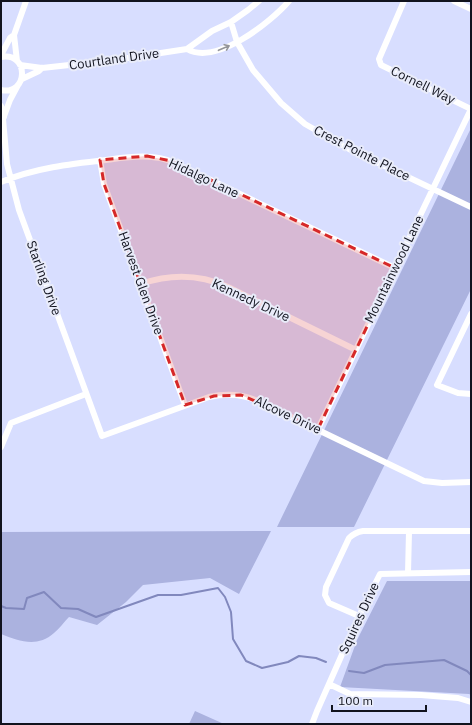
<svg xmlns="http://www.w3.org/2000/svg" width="472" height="725" viewBox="0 0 472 725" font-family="'IBM Plex Sans',sans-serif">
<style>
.green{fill:#abb2df}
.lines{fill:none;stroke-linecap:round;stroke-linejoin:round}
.stream{stroke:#8188bd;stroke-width:2}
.minor{stroke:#fff;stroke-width:6}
.oneway{stroke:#94959a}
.marked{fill:#d62828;fill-opacity:0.2;stroke:#d62828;stroke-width:3;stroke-dasharray:8 5;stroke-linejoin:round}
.labels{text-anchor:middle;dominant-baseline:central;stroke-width:4;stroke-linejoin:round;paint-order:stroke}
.street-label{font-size:13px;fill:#11131e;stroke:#e9ecfa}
</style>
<rect width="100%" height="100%" fill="#d8deff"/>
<!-- green -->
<path class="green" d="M471,128V289L354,527H277Z
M271,531L239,594L210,578L143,585L126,602L97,625L69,617C64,622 59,629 54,633C37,648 19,641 1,634V532Z
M387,581H471V695L469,694L340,687L357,640Z
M195,711L224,724H189Z"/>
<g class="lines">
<!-- stream -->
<path class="stream" d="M1,606L6,608L24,609L27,598L44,592L61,608L78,609L96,617L158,595H181L218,588L225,597L231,612L233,639L246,661L262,668L288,662L299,656L316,658L326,662
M349,671L364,673L385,665L444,660L467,671L471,675"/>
<!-- minor -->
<path class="minor" d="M454,1L471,9
M231,22L237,42L253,70L281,103L305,124L349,149L471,207
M14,35L17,61
M187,49C216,66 271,22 289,1
M1,55L10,38L14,35L26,1
M1,57C30,52 28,96 1,90
M20,65L42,68L115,60L187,49L212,31L231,22L248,10L259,1
M22,79L39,71L42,68
M18,85L10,100L3,119L7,164L19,210L102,436L209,397C227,393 244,394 260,402L424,481L442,483L471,482
M1,106L4,117
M100,160L104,184L185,405
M1,182C35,168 70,164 106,160C129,157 153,153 175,163L395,268
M141,284C170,274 199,274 228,287L356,350
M471,314L437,385L458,393L471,394
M318,429L471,109L381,65L379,59L404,1
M1,447L11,423L86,394
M408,573L409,532
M359,616L329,603L325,595L326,587L349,538C353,534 357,532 363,531H471
M329,684L350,694L421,695L458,698L471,702
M312,724L317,711L359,616L380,574L471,572"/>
</g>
<!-- one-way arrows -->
<defs><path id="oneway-shaft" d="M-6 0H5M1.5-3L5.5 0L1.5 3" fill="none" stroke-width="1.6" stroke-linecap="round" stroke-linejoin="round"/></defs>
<use class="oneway" href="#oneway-shaft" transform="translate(224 48) rotate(-23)"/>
<!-- marked area -->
<path class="marked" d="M147,156L171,161L395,268L318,429L241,395L214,396L185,405L104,184L100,160Z"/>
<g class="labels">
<!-- street labels -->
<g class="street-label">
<text transform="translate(114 59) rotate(-8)">Courtland Drive</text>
<text transform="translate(423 85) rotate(26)">Cornell Way</text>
<text transform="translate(362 153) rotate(27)">Crest Pointe Place</text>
<text transform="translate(204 178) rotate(25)">Hidalgo Lane</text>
<text transform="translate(394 269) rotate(-64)">Mountainwood Lane</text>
<text transform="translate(44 278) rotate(70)">Starling Drive</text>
<text transform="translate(141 283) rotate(70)">Harvest Glen Drive</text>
<text transform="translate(251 300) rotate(25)">Kennedy Drive</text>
<text transform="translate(288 415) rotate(25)">Alcove Drive</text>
<text transform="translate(359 618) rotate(-65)">Squires Drive</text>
</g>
</g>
<!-- border -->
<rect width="472" height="725" fill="none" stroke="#11131e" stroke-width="4"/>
<!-- scale -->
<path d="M332 705v6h94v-6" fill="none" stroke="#11131e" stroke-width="2"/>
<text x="338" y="705" font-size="12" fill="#11131e" stroke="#e9ecfa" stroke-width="3" paint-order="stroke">100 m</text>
</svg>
